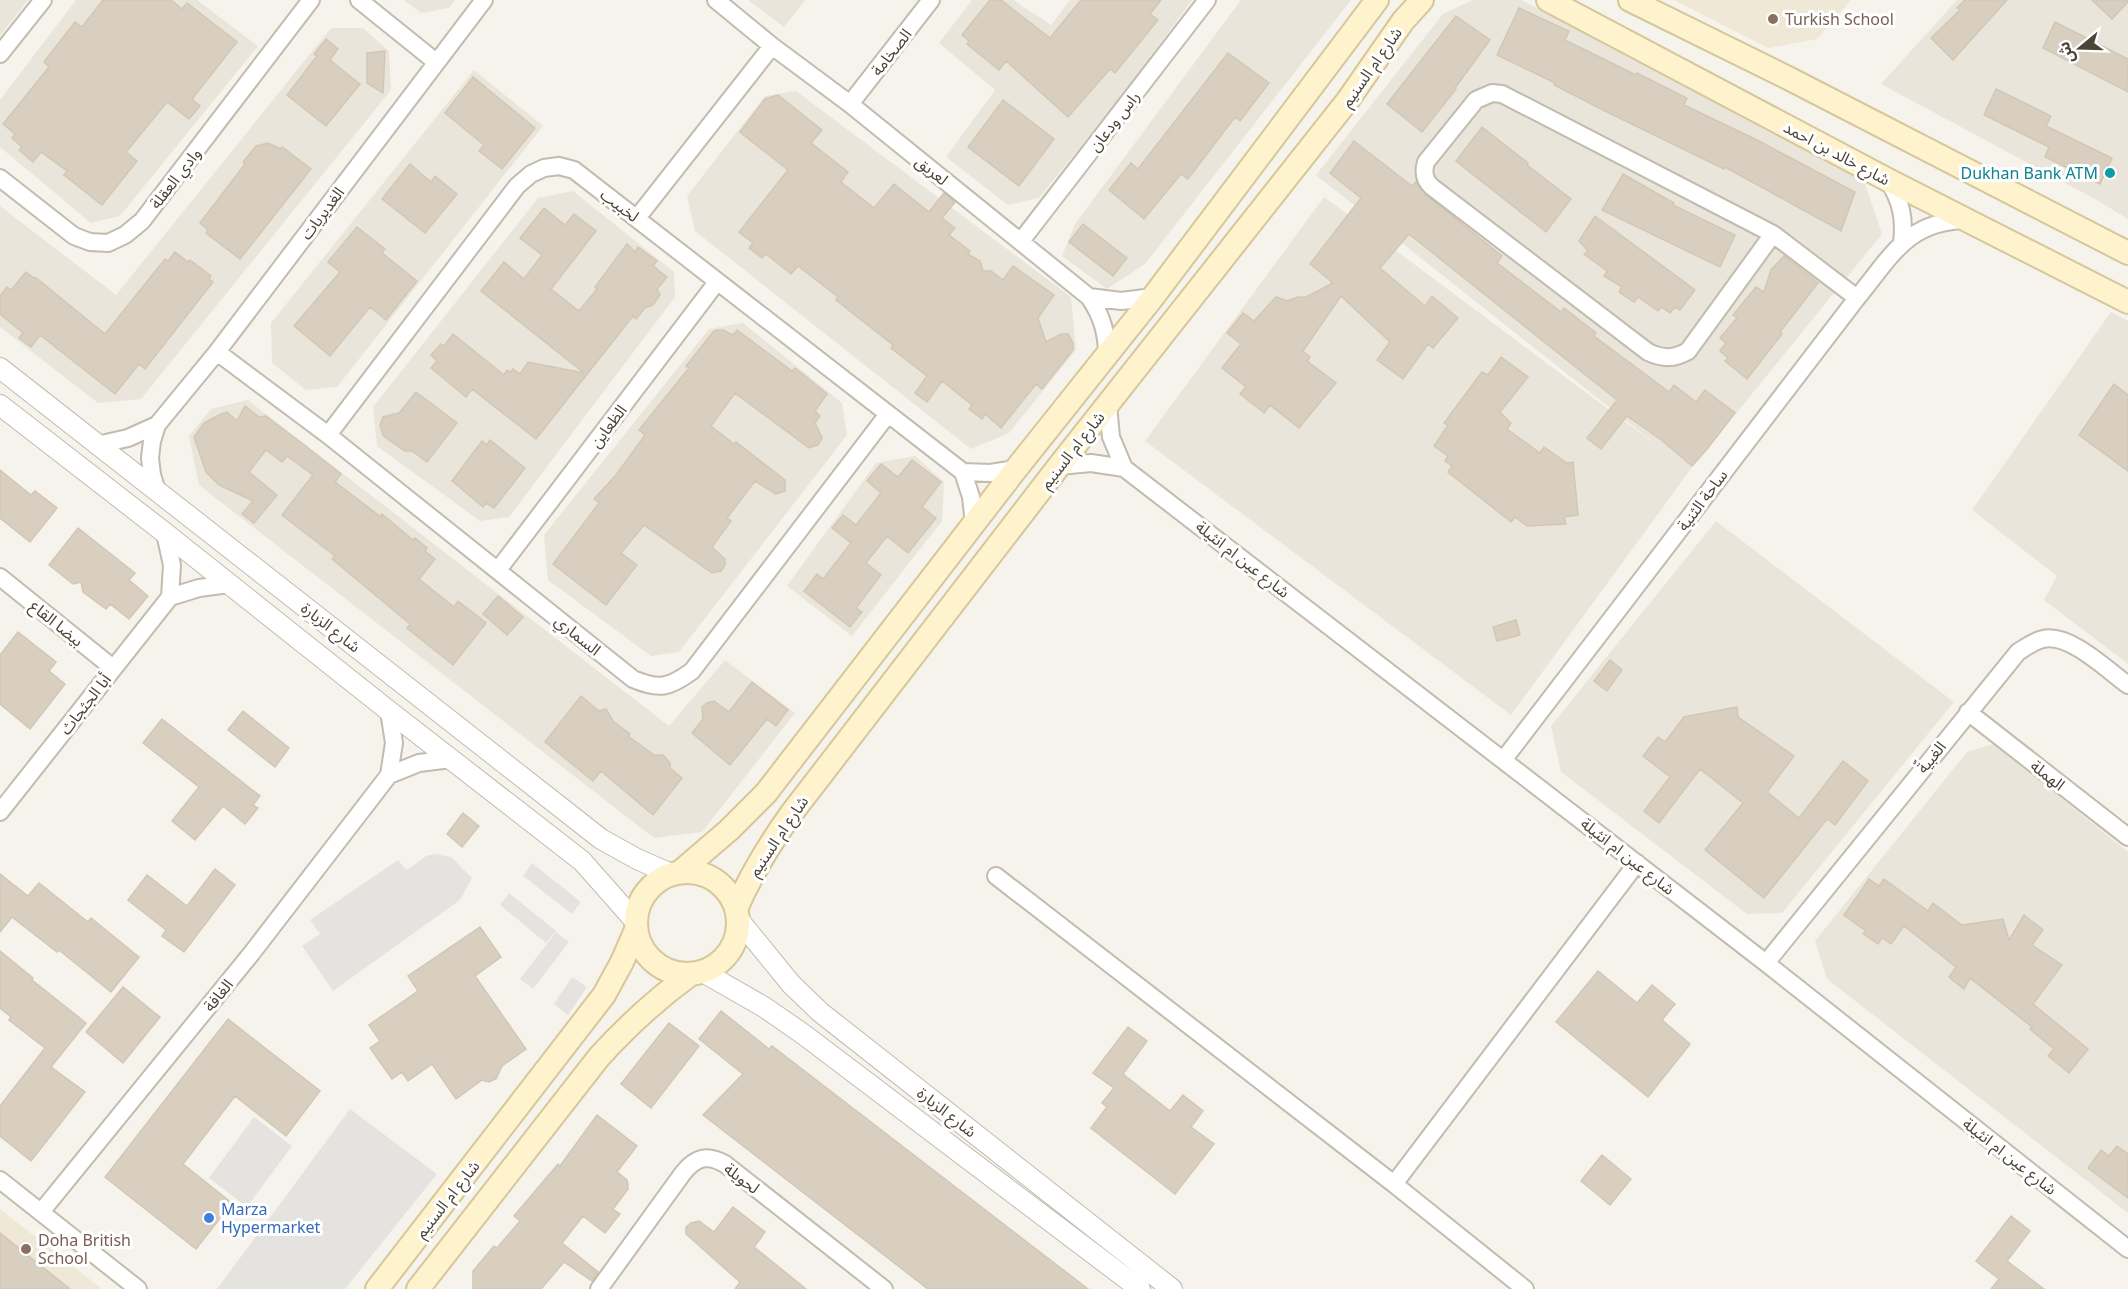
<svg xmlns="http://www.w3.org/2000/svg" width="2128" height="1289" viewBox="0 0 2128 1289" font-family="'Noto Sans','Noto Sans Arabic',sans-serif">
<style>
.residential{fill:#eae5da}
.education{fill:#efe8d6}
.parking{fill:#e5e3e0}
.building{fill:#d8cfc1;stroke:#d3c7b4;stroke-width:1.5}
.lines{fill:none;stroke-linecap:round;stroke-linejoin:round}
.minor-casing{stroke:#c2bbae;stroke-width:20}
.tertiary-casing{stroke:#c2bbae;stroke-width:22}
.secondary-casing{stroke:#d6c79b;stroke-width:26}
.minor{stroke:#fff;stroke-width:16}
.tertiary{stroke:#fff;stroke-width:20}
.secondary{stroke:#fff3cd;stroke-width:22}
.education-dot{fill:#8d6e63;stroke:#fff;stroke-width:2}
.culture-dot{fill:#0f9aa8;stroke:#fff;stroke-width:2}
.shop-dot{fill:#3f7fe0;stroke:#fff;stroke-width:2}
.labels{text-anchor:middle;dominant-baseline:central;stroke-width:6;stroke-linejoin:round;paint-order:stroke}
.education-label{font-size:16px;fill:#785e54;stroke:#fff;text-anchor:start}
.street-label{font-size:16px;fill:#4b4439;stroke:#fff}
.culture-label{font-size:16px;fill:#0d838f;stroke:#fff;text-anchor:end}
.shop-label{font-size:16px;fill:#366cbe;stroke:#fff;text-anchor:start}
</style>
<rect width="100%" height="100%" fill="#f6f3ec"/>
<!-- residential -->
<path class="residential" d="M0,0H28L0,36Z
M76,0H197L258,46L120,216L91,223L0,147V100Z
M404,0H455L449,8L421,13Z
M748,0H805L784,27Z
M972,0H1013L1051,25L1070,0H1192L1130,85L1039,198L1008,205L946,157L995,90L939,43Z
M1241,0H1351L1145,264L1107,289L1062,256L1075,224Z
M1473,0H1521L1697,89L1864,181L1882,234L1690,470L1511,715L1145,441L1324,197L1663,450L1316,175L1443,14Z
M1957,0H2128V219L2095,199L1881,84Z
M331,28H363L389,51L391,90L141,399L98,403L0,327V206L116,295Z
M474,70L543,126L337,387L306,390L272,363L271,323Z
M796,91L1071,297L1076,350L1009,433L971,449L695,231L687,196L765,96Z
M573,191L674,272L675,297L509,517L480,521L377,446L373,407L538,198Z
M2111,312L2128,321V664L2044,600L2057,576L1972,510Z
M743,323L842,403L847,435L679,652L651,656L548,580L544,535L709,329Z
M248,400L669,726L725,660L795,713L702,832L654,838L199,485L189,436L211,409Z
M915,456L944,482L942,521L852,636L787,586L876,463Z
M1716,521L1954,702L1782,913L1747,914L1561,772L1551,726Z
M1994,744L2128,852V1213L1827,979L1815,941L1967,752Z"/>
<!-- education -->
<path class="education" d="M1674,0H1851L1817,39L1768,48Z
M0,1209L102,1289H0Z"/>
<!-- parking -->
<path class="parking" d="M435,854L451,857L472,878L460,900L333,991L302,946L320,934L310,920L398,860L405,869H409L426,856Z
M532,863L581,902L572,914L523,876Z
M509,893L556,931L546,943L500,905Z
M556,932L569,942L533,989L520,979Z
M572,977L587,987L568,1015L554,1004Z
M350,1109L437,1174L345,1289H217Z
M254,1117L292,1146L247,1207L209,1178Z"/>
<!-- building -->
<path class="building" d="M103,0H171L182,9L187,3L237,42L192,99L200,106L189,119L167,102L126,152L137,161L102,205L64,175L67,171L41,152L33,162L19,150L22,147L12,138L15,134L3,124L49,67L44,62L75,22L82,27Z
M990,0H1001L1050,38L1081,0H1161L1150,14L1158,20L1115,73L1110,69L1068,117L1006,61L999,70L967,44L969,41L962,35Z
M1965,0H2007L1953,60L1931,38L1960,10L1957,8Z
M2092,0H2128V2L2112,19Z
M1519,8L1569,31L1565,40L1636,75L1637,73L1687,98L1684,105L1755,139L1855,192L1841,231L1725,167L1724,169L1603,110L1554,85L1555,83L1497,55Z
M1456,16L1490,40L1455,88L1456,89L1422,132L1387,104Z
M2055,22L2128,59V92L2043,48Z
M326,39L338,49L330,60L360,84L326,126L287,95L317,56L314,54Z
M385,51L383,93L367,83V53Z
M1228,53L1269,83L1240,121L1235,117L1188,179L1181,174L1144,219L1109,190L1131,163L1138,169Z
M473,77L535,128L502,169L479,151L484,145L445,113Z
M1996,89L2051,116L2046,126L2112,158L2100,184L2045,157L2049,147L1984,115Z
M778,95L822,130L811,143L848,172L841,182L874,208L894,184L929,212L944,193L955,202L942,218L955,228L949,235L970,251L968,254L980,261L983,271H991L1003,280L1013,266L1054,295L1038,318L1046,342L1061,334H1068L1073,343V350L1042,389L1036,384L1001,428L985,414L982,419L969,409L972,405L942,381L927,402L915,393L927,376L891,348L893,345L836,300L838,297L798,266L791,274L766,254L762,258L749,248L753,243L739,232L788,170L740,132L765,99Z
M1003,100L1054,139L1019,186L968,147Z
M1482,127L1528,163L1527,165L1571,199L1546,232L1456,161Z
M1354,141L1412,186L1416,182L1426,195L1502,256L1497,263L1561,312L1564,308L1596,333L1594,336L1669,392L1674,385L1696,402L1705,390L1735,413L1708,448L1692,466L1660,439L1627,416L1601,449L1587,438L1617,400L1409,234L1380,268L1425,306L1432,296L1458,318L1433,348L1428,344L1403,379L1377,360L1390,342L1341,296L1303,351L1310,357L1307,361L1336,383L1299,428L1270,405L1264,413L1240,394L1246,387L1222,368L1241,344L1227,333L1243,313L1254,321L1276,297L1287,301L1298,297H1306L1333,283L1310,264L1361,198L1330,173Z
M268,143L281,149L282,147L311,169L240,259L206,233L208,230L200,223L245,164L243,162L256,146Z
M410,164L431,182L435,176L457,194L425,233L382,199Z
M1623,174L1674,203L1673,205L1735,235L1720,267L1602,210Z
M544,208L565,225L574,214L596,231L551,289L579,311L597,289L595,287L627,244L635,252L638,247L657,261L653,266L667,277L657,289L660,295L653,305L645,308L636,319L633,316L536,439L472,389L466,397L431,368L437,361L431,355L441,344L444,346L453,334L504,375L507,370L511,372L513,369L520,374L528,362L584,373L481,291L504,262L524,279L542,255L520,238Z
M1595,216L1695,290L1680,310L1675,307L1670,313L1661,307L1658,311L1638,297L1634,302L1619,292L1622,287L1604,276L1607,271L1584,254L1588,251L1579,241Z
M1083,224L1127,258L1113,276L1069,242Z
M357,227L385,249L382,253L417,281L386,320L370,307L330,356L294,326L340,272L328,262Z
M175,252L188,262L190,260L211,276L209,279L213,282L145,369L139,364L115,394L40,335L31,347L19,338L23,333L0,314V296L7,287L11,290L26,272L34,278L35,277L105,334L165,259L168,261Z
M1784,256L1818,283L1780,332L1782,334L1747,379L1725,361L1728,358L1720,351L1726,343L1720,338L1737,318L1733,315L1756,287L1764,292L1771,270Z
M718,330H723L733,335L737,330L792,371L795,368L827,394L815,411L820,416L815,423L822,438L818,445L809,448L735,393L711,426L734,444L736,442L785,480V491L776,494L755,481L727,518L731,521L712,547L725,559V565L721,571L717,572L712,573L644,525L621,553L637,565L606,605L553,564L599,503L594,499L616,475L645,435L639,430L689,368L686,366L714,331Z
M1501,357L1528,377L1500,412L1511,423L1507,429L1540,453L1544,447L1567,463L1573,462L1578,515L1564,517L1566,524L1527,526L1515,517L1511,522L1448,472L1452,466L1445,461L1448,456L1434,446L1448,425L1444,423L1482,372L1488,375Z
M2114,384L2128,395V471L2079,435Z
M416,392L457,423L427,462L412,451H405L390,441L383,435L380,425L383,417L399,413Z
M245,406L259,417L266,416L299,441L341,474L335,482L381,517L382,514L413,540L415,538L427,548L425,551L435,559L419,579L454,607L458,601L486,623L453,665L407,628L410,624L332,559L335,556L282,515L313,475L287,456L282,462L266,450L249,472L277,495L254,523L242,514L253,501L219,485L206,472L194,437L204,423L219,415L227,412L237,421Z
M490,440L525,468L494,508L486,503L483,507L452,481L482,441L487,445Z
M912,460L941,482L922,507L936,518L908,553L887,536L866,563L881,575L856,608L862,612L850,627L804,591L817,574L823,579L851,543L832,528L843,515L856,525L881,493L867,481L881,464L898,477Z
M0,470L31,495L35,491L57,508L30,542L0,518Z
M78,528L135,573L129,580L148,596L129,619L110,604L106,609L83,592L81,582L73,584L49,565Z
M498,596L523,617L507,635L483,614Z
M1516,620L1520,635L1497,641L1493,627Z
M18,632L56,662L49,671L65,684L30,729L0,704V655Z
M1610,660L1622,670L1607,691L1594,681Z
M752,682L788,710L776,726L767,719L730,765L692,733L703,719L702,707L707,703L714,701L729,712Z
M581,696L599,711L606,709L613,721L630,734L628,736L654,755H663L670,763V768L682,778L653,815L601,771L593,781L545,742Z
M1737,707L1738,717L1794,756L1767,792L1799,818L1843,761L1868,781L1835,825L1827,819L1764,898L1705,850L1743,803L1700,769L1659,823L1644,811L1670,777L1643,756L1658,737L1665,742L1684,717Z
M243,711L289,748L275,767L228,730Z
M162,719L260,796L253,805L258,808L245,824L223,806L195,840L172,821L199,787L143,743Z
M463,813L479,826L462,847L447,834Z
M215,869L235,885L184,952L162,936L166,930L128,900L147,875L187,906Z
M0,874L28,896L39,883L88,922L91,918L139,957L111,992L59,950L57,952L12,917L0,932Z
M1869,879L1879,886L1884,879L1928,911L1933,903L1962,925L2003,919L2009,940L2024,915L2043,930L2032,945L2062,965L2033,1004L2088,1049L2069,1073L2048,1056L2054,1049L2030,1029L2032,1027L1970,978L1964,989L1949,977L1956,967L1904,926L1891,944L1882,938L1878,944L1863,934L1866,931L1844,915Z
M480,927L501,957L475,976L526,1049L502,1066L496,1079L489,1082L482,1080L456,1099L432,1064L408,1081L402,1072L392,1079L370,1048L380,1041L369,1025L418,991L408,976Z
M0,951L33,978L32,980L86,1023L51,1067L85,1092L31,1161L0,1136V1106L45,1048L9,1020L11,1017L0,1008Z
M1598,971L1637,1003L1652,985L1675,1004L1662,1020L1690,1044L1648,1097L1556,1022Z
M123,987L160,1017L123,1063L86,1032Z
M721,1011L769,1049L772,1046L1088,1289H928L703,1115L743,1074L699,1039Z
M228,1019L320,1091L286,1136L235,1096L183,1164L232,1203L196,1249L105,1177Z
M669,1023L699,1046L651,1108L621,1084Z
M1128,1027L1147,1041L1123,1074L1170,1111L1183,1095L1203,1111L1191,1127L1214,1144L1175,1194L1091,1128L1107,1107L1102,1103L1114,1088L1093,1073Z
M597,1115L637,1146L617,1172L627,1180L628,1185V1189L613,1209L620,1214L605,1233L583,1216L562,1243L598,1272L592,1281L564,1262L541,1289H473V1271L494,1246L497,1248L520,1221L514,1216L558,1164L560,1166Z
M2117,1146L2128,1154V1198L2088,1168L2101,1150L2109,1156Z
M1602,1155L1631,1179L1610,1205L1581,1181Z
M733,1207L765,1232L754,1247L806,1289H735L740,1282L686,1234V1227L691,1223L699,1221L714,1232Z
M2011,1216L2030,1231L2007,1261L2044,1289H1991L1999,1279L1976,1261Z
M0,1233L70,1289H0Z"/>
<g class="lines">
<!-- minor casing -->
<g class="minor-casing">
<path id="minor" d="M359,0L436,62
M716,0L772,46L850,104L1089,297C1102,316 1107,333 1107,356
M0,54L43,0
M850,104L931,0
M0,178L74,236L90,242L108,243L125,235L142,221L311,0
M1888,180C1901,201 1905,218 1902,243
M637,218L772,46
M1773,234L1688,351C1674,359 1663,359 1648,352L1432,187C1424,180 1423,172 1426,162L1476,100L1492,93L1502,94L1773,234L1857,298
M1021,241L1207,0
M1089,297L1121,301L1153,297
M217,352L328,435L633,679C659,690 669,688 692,671L888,414
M1108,405L1111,437L1124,468L1766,963L2128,1249
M328,435L517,186L531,174L544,168L559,166L574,170L963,472L971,497L974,524
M97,445L128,438L157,425
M1059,466L1091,463L1124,468
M963,472L990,473L1016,469
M157,491L152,475L150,458L152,441L157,425L217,352L484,0
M498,570L717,282
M0,577L113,668
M170,597L199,588L229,584
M1968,712L2128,837
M1504,759L1857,298C1891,257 1907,221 1966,220
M389,775L419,763L451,759
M0,812L170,597L172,565L165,533
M996,876L1394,1184
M1766,963L2018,652C2026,647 2034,641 2043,639C2070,633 2107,670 2128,685
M0,1180L138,1289
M41,1212L251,954L389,775L394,743L389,711
M599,1289L683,1173C696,1157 707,1154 725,1164L884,1289
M1525,1289L1394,1184L1637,863"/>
</g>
<!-- tertiary casing -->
<g class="tertiary-casing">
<path id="tertiary" d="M0,368L601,839L637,859L671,874
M0,405L165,533L389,711L582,861L635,921
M738,919L791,984L820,1012L1172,1289
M703,972L764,1007L803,1034L1140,1289"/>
</g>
<!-- secondary casing -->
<g class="secondary-casing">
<path id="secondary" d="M1548,0L1888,180L2128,302
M1630,0L1792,80L2128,253
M636 923a51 51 0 1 1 102 0a51 51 0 1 1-102 0Z
M680,872L729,830L766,793L1016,469L1153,297L1377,0
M736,909C751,874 769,845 791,814L1059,466L1348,100L1403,21L1422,0
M377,1289L604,995L622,962L636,930
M418,1289L599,1057C629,1024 655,1000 691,974"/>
</g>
<!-- minor -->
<use href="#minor" class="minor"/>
<!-- tertiary -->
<use href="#tertiary" class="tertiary"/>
<!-- secondary -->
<use href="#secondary" class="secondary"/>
</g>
<!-- markers -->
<g class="education-dot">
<circle cx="1773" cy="19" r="6"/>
<circle cx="26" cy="1249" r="6"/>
</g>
<circle class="culture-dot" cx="2110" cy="173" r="6"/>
<circle class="shop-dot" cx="209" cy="1218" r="6"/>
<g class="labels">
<!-- education labels -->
<g class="education-label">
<text x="1785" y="19">Turkish School</text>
<text x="38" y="1240">Doha British<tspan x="38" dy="18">School</tspan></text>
</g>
<!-- street labels -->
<g class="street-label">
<text transform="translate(891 52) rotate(-52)">الصخامة</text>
<text transform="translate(1371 67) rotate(-55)">شارع ام السنيم</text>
<text transform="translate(1114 121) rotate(-52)">راس ودعان</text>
<text transform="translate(1837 153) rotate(28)">شارع خالد بن احمد</text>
<text transform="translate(932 170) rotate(39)">لعريق</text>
<text transform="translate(175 178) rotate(-52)">وادي العقلة</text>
<text transform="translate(620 205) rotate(37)">لخبيب</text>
<text transform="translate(322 213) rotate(-53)">الغديريات</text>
<text transform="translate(608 426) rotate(-53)">الظعاين</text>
<text transform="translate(1072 450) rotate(-52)">شارع ام السنيم</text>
<text transform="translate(1702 500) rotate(-53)">ساحة الثنية</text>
<text transform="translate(1243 559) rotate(38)">شارع عين ام انثيلة</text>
<text transform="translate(57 623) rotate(39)">بيضا القاع</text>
<text transform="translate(331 627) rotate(38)">شارع الزبارة</text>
<text transform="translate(578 635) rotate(39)">السماري</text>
<text transform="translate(85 704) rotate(-52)">أبا الجثجاث</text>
<text transform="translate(1931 757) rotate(-51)">الغبيةّ</text>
<text transform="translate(2048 775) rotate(38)">الهملة</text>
<text transform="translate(778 836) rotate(-56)">شارع ام السنيم</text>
<text transform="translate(1628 856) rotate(38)">شارع عين ام انثيلة</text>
<text transform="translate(218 995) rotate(-51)">الغافة</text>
<text transform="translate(947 1112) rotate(38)">شارع الزبارة</text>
<text transform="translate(2010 1156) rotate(38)">شارع عين ام انثيلة</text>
<text transform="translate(742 1178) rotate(37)">لحويلة</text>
<text transform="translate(447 1199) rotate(-52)">شارع ام السنيم</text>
</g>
<!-- culture labels -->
<g class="culture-label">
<text x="2098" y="173">Dukhan Bank ATM</text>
</g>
<!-- shop labels -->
<g class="shop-label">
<text x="221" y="1209">Marza<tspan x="221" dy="18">Hypermarket</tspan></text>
</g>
</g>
<!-- north arrow -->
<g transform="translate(2080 48) rotate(251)" stroke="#ffffff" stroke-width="4.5" paint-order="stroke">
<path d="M0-4.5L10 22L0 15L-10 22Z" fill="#4b4439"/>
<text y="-9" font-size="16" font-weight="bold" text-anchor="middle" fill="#4b4439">ش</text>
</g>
</svg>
